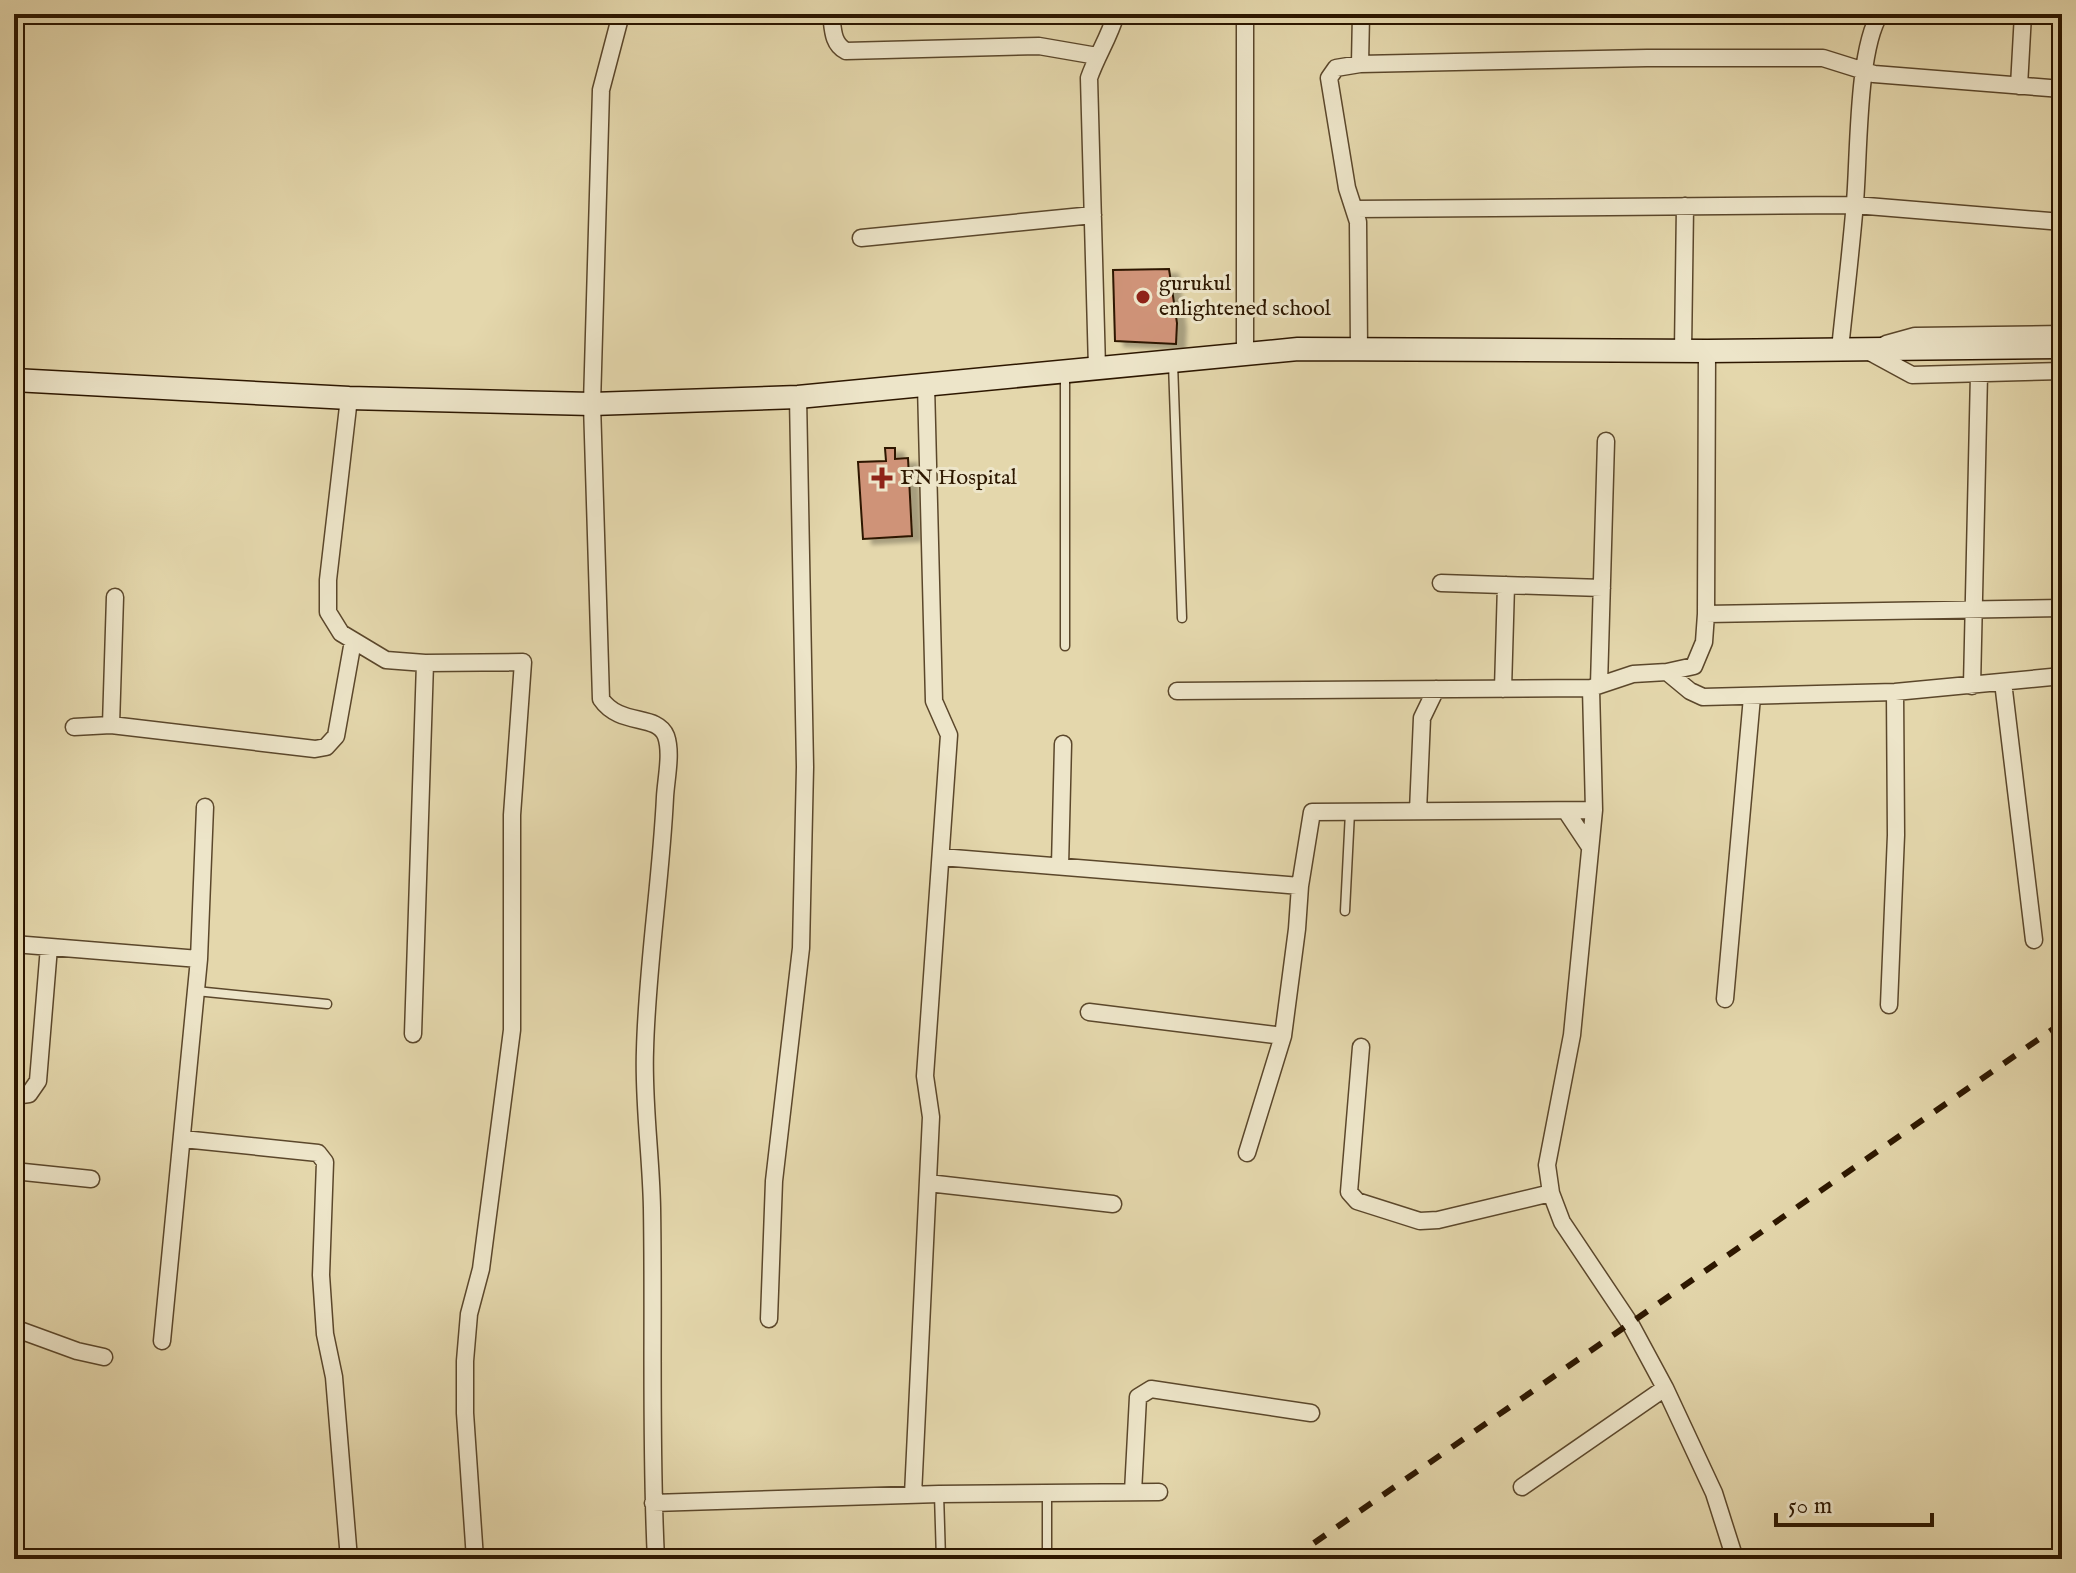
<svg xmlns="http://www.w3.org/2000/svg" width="2076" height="1573" viewBox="0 0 2076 1573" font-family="'IM FELL English',serif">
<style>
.building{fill:#cf9378;stroke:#2d1700;stroke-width:2;filter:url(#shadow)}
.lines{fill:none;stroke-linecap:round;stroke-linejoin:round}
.lane-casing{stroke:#5b472b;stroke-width:11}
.street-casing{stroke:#5b472b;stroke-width:19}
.secondary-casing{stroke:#2d1700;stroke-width:25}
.lane{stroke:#ede5c9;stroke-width:8}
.street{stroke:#ede5c9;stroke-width:16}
.secondary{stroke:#ede5c9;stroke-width:22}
.rail{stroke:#2d1700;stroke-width:6;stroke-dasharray:14 14;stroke-linecap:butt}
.poi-dot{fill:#8f2418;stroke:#ede5c9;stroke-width:3}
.labels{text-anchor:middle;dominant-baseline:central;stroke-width:6;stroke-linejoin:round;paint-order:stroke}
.poi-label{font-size:22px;fill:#2d1700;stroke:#ede5c9;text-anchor:start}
</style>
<defs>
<filter id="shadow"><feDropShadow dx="9" dy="5" stdDeviation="2" flood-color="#0004"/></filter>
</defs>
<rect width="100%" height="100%" fill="#e4d7ac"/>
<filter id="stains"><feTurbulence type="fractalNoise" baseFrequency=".0025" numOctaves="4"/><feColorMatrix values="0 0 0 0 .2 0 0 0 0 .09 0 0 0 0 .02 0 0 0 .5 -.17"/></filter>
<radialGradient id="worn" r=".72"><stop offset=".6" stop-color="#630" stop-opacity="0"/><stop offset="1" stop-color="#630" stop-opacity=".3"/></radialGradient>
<!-- building -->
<path class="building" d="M1169,269L1177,323L1176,344L1115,341L1113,270Z
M885,448H895V459L908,458L912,536L863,539L858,462L886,461Z"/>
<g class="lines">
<!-- lane casing -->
<g class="lane-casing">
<path id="lane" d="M1173,363L1182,618
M1065,375V646
M1345,911L1350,812
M196,991L327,1004
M939,1494L941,1559
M1047,1494V1559"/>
</g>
<!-- street casing -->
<g class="street-casing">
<path id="street" d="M621,14L601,90L592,404L601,699C620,727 657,713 666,736C672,753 666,779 665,797C661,881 647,966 645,1050C643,1102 651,1155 652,1208C654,1325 650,1442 656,1559
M831,14C833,28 832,44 846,51L1039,46L1097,56
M1245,14V353
M1360,64L1361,14
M2019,86L2023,14
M1355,209L1855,205L2062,222
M861,238L1093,215
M1886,344L1915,336L2062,334
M1359,349L1358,222L1347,188L1329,78L1336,68L1360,64L1647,58H1823L1874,74L2062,89
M1840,349C1845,300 1851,251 1855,202C1859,156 1857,50 1880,14
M1866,350L1912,375L2062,371
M1683,351L1685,206
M1707,351L1706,614L1704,642L1694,666L1667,672L1633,674L1591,688L1594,810L1572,1035L1547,1165L1551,1193L1562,1222L1631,1325L1665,1388L1714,1493L1735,1559
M1097,368L1089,78C1097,55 1109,38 1116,14
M349,398L328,580V612L341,633L386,660L425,663L413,1034
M1441,583L1602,588
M1706,614L2062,608
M425,663L523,662L512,815V1030L481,1269L469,1314L465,1361V1413L475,1559
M1667,672L1690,691L1703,697L1895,692L2062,676
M2003,682L2034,940
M1599,685L1606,441
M1972,686L1979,374
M1503,689L1506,585
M1177,691L1591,688
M111,725L115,597
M74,727L111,725L315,749L326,747L336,736L353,641
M1418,811L1422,718L1436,689
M1566,811L1590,847
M941,857L1300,886L1297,929L1283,1036L1247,1153
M1060,866L1063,744
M1300,886L1312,812L1594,810
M14,944L199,959L162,1341
M199,959L205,807
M1725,999L1752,697
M1889,1005L1896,835L1895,692
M1089,1012L1283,1036
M1361,1047L1349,1192L1357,1201L1420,1221L1438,1220L1551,1193
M14,1096L29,1094L38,1081L49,947
M183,1139L318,1153L325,1162L321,1275L325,1334L334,1377L349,1559
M14,1171L91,1179
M928,1183L1113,1204
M769,1319L774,1181L801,948L805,767L798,397
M14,1328L77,1351L104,1357
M1522,1487L1665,1388
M1133,1492L1138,1397L1151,1389L1311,1413
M913,1495L931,1117L925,1076L949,735L934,701L926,385
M653,1503L939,1494L1159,1492"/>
</g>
<!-- secondary casing -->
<g class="secondary-casing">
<path id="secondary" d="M14,380L349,398L592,404L798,397L1298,349L1707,351L2062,347"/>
</g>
<!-- lane -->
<use href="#lane" class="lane"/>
<!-- street -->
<use href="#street" class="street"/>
<!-- secondary -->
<use href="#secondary" class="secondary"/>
<!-- rail -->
<path class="rail" d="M1291,1559L2062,1023"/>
</g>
<!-- markers -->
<g class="poi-dot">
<circle cx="1143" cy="297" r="8"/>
<path d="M878 466h8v8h8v8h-8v8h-8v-8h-8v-8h8z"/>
</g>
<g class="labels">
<!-- poi labels -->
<g class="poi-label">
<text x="1159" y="284">gurukul<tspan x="1159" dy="25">enlightened school</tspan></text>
<text x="900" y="478">FN Hospital</text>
</g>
</g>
<!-- margin -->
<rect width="2076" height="1573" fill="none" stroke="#e4d7ac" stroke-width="48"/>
<rect x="16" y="16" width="2044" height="1541" fill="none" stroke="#2d1700" stroke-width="4"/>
<rect x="24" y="24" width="2028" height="1525" fill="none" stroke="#2d1700" stroke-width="2"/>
<!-- scale -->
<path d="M1776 1513v12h156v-12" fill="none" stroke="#2d1700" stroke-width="4"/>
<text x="1788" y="1513" font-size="24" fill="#2d1700" stroke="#ede5c9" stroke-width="6" paint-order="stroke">50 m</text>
<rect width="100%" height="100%" filter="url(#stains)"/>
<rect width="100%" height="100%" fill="url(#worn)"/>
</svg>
